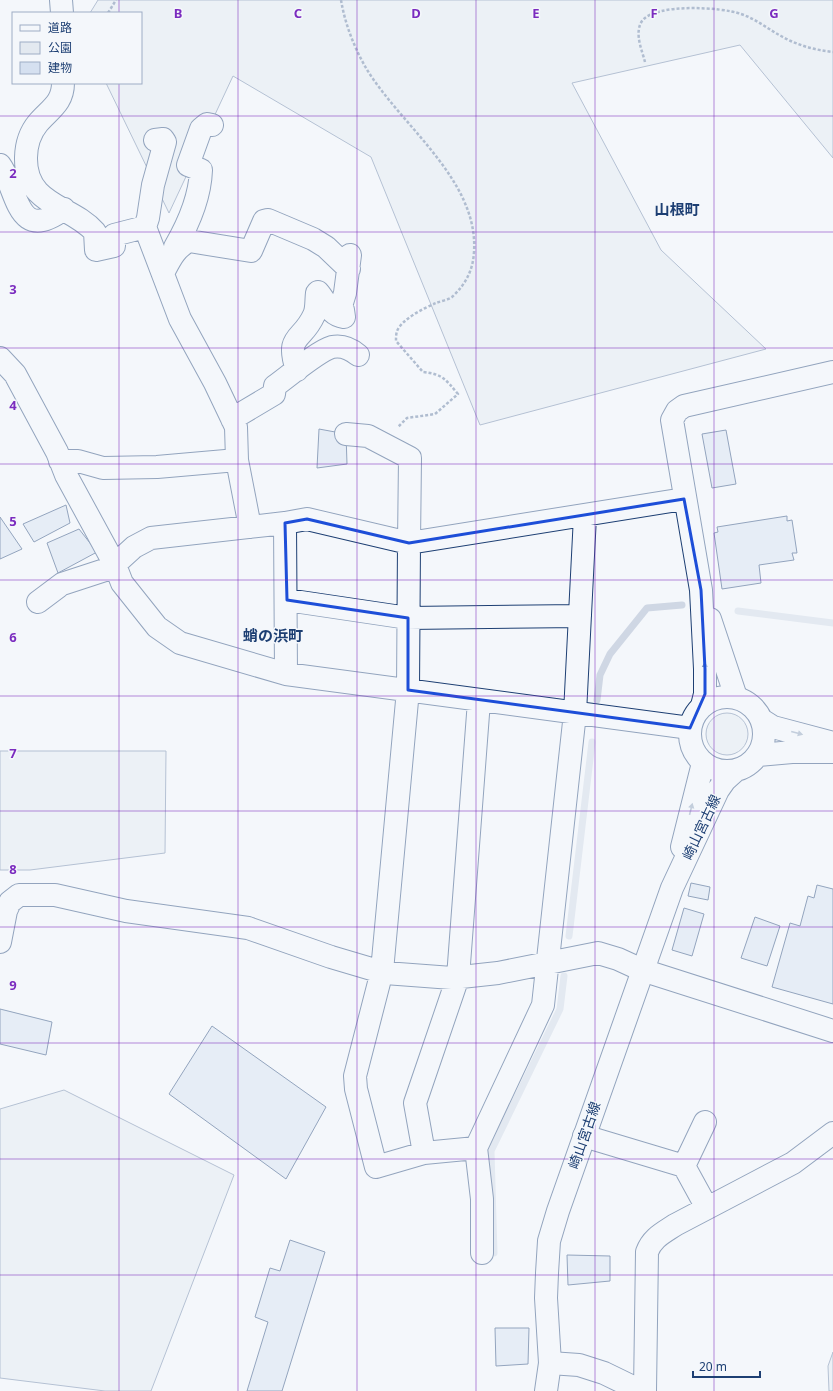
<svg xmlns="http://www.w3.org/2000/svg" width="833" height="1391" viewBox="0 0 833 1391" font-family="'Noto Sans','Noto Sans JP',sans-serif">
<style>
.green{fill:#e3e9f0;stroke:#687fa3}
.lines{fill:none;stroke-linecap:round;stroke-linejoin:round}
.stream{stroke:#cfd7e4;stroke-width:7}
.building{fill:#d5e0f0;stroke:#1d3f73}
.minor-casing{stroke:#1d3f73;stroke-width:24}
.major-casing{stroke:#1d3f73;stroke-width:24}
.path{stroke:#5e769c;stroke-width:2.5;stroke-dasharray:3 2;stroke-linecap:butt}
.minor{stroke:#f4f7fb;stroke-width:22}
.major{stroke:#f4f7fb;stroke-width:22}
.oneway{fill:#889bb7}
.marked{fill:none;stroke:#1d4ed8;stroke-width:3;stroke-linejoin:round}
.grid{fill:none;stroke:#7b2cbf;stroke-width:1;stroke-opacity:0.55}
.labels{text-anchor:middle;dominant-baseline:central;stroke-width:3;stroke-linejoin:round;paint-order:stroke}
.street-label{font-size:14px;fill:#1d3f73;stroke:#f4f7fb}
.neighbourhood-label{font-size:15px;font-weight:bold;fill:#1d3f73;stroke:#f4f7fb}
.grid-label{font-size:13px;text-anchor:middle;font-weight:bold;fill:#7b2cbf;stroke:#f4f7fb;stroke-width:3;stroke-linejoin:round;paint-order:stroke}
</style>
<rect width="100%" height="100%" fill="#f4f7fb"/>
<!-- green -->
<path class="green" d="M98,0H833V158L740,45L572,83L661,250L766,349L480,425L371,157L233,76L169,213L106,83H141V13H90Z
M706 734a21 21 0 1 1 42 0a21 21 0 1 1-42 0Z
M0,751H166L165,853L30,870H0Z
M64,1090L234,1175L151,1391H105L0,1378V1109Z
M833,1352V1391H829L828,1366Z"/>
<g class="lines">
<!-- stream -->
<path class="stream" d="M738,611L833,623
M597,700L600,675L610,654L647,608L682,605
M569,936L592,742
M494,1253L491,1151L560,1009L564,976"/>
</g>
<!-- building -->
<path class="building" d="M319,429L346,434L347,464L317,468Z
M726,430L736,484L712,488L702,434Z
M66,505L70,523L34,542L23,524Z
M787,516V521L792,520L797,553H792L794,560L759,565L761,583L722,589L714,533L718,532L717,527Z
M0,517L22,549L0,559Z
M79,529L97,552L58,573L47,543Z
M691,883L710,887L708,900L688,896Z
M817,885L833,889V1004L772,987L790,923L800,926L808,896L814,898Z
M684,908L704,914L692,956L672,950Z
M755,917L780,926L767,966L741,958Z
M0,1009L52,1022L46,1055L0,1044Z
M212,1026L326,1107L286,1179L169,1094Z
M290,1240L325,1252L282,1391H247L268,1322L255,1317L270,1268L280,1271Z
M567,1255L610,1256V1281L568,1285Z
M495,1328H529L528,1364L496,1366Z"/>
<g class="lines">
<!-- minor casing -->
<g class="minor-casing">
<path id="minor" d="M61,0L62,13
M63,83C63,103 50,109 38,123C23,141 21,174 38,192C54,209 78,213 95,232L96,250L114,246V235L145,227L180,319L215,383L236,427L237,460L250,527
M0,165C18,189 16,245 64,209
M145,227L148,218L153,185L165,142L163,139L155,140
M177,250L175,247C189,223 200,198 201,170L188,165L201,129L207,124L212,125
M163,273C170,260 175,248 189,241L251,251L264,221L268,220L313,239L326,247L349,269
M0,358L15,374L57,452L66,475L115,565L122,583L157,627L180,643L286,674L690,728
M297,370C285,334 302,342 314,315C317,309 316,300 317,293L318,292C327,302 329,315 344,317L343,310L341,306L345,293L350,255
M232,419L274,394L275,386C289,376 318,351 332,347C342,345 351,349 358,355
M60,461H78L103,468L157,467L237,460
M585,516L575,713L543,1005L476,1148L424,1153L376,1167L356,1089L355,1076L382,971L408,690L409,543L684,499
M287,600L408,618L580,616
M38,602L62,584L111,568L134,547L151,538L285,523
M710,619L736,697
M286,674L285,523L307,519L409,543L410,458L368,436L346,434
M702,706L705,694V669L701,590L672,420L677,411L684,406L833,372
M0,942L6,911L10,902L19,895H55L126,911L248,928L331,957L385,973L452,978L498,973L598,953L618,959L642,970L833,1031
M584,1136L684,1166L707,1208
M476,1148L482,1199V1253
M424,1153L415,1103L458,977L479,701
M684,1166L705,1122
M550,1363L579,1365L604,1373L641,1391
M645,1391L647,1252C652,1238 663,1233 675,1225L793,1163L833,1133"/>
</g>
<!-- major casing -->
<g class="major-casing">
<path id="major" d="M690 734a37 37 0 1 1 74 0a37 37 0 1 1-74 0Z
M762,720L773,727L833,743
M759,755L792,752H833
M682,847L703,763
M546,1391L550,1363L546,1298L547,1273L549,1241L558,1211L672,888L718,790L725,780L735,771"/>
</g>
<!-- path -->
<path class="path" d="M341,0C345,24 354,47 366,68C400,125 479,180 474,252C473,270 466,284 452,297C448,300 441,301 436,303C424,308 402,319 397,331C396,334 396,338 396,341L423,372C443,374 446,380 458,394L435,414L407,418L398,427
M108,13L116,0
M645,62C642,50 634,33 642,21C655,3 722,7 741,14C756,19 768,29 781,36C797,45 814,50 833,52"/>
<!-- minor -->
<use href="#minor" class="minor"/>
<!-- major -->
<use href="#major" class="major"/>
</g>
<!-- one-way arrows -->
<defs><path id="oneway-solid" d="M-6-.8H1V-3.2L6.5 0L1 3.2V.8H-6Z"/></defs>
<g class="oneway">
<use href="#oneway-solid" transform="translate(705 668) rotate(-92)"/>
<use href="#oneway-solid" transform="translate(797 733) rotate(15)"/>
<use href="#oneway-solid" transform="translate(691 809) rotate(-76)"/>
</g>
<!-- marked area -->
<path d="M0 0H833V1391H0ZM684,499L701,590L705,669V694L690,728L408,690V618L287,600L285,523L307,519L409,543Z" fill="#f4f7fb" fill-opacity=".55" fill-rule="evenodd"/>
<path class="marked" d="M684,499L701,590L705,669V694L690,728L408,690V618L287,600L285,523L307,519L409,543Z"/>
<!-- grid -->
<path class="grid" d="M119,0V13M238,0V1391M357,0V1391M476,0V1391M595,0V1391M714,0V1391M119,83V1391M0,116H833M0,232H833M0,348H833M0,464H833M0,580H833M0,696H833M0,811H833M0,927H833M0,1043H833M0,1159H833M0,1275H833"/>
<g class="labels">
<!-- street labels -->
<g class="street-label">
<text transform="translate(701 827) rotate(-65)">崎山宮古線</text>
<text transform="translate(584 1135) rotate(-71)">崎山宮古線</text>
</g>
<!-- neighbourhood labels -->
<g class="neighbourhood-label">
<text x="677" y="209">山根町</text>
<text x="273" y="635">蛸の浜町</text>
</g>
</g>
<g class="grid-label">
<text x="178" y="18">B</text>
<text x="298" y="18">C</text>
<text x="416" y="18">D</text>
<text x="536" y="18">E</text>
<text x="654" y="18">F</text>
<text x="774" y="18">G</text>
<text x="13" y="178">2</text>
<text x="13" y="294">3</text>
<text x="13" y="410">4</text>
<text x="13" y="526">5</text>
<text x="13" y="642">6</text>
<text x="13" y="758">7</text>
<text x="13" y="874">8</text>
<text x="13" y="990">9</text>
</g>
<!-- legend -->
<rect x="12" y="12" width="130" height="72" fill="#f4f7fb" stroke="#9eadc5"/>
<rect x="20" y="25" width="20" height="6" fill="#f4f7fb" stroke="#9eadc5"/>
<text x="48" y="32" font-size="12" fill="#1d3f73">道路</text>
<rect x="20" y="42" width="20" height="12" fill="#e3e9f0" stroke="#9eadc5"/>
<text x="48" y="52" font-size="12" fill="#1d3f73">公園</text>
<rect x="20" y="62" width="20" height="12" fill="#d5e0f0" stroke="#9eadc5"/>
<text x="48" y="72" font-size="12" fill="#1d3f73">建物</text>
<!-- scale -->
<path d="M693 1371v6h67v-6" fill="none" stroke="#1d3f73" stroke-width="2"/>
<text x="699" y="1371" font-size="12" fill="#1d3f73" stroke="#f4f7fb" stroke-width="3" paint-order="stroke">20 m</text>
</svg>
